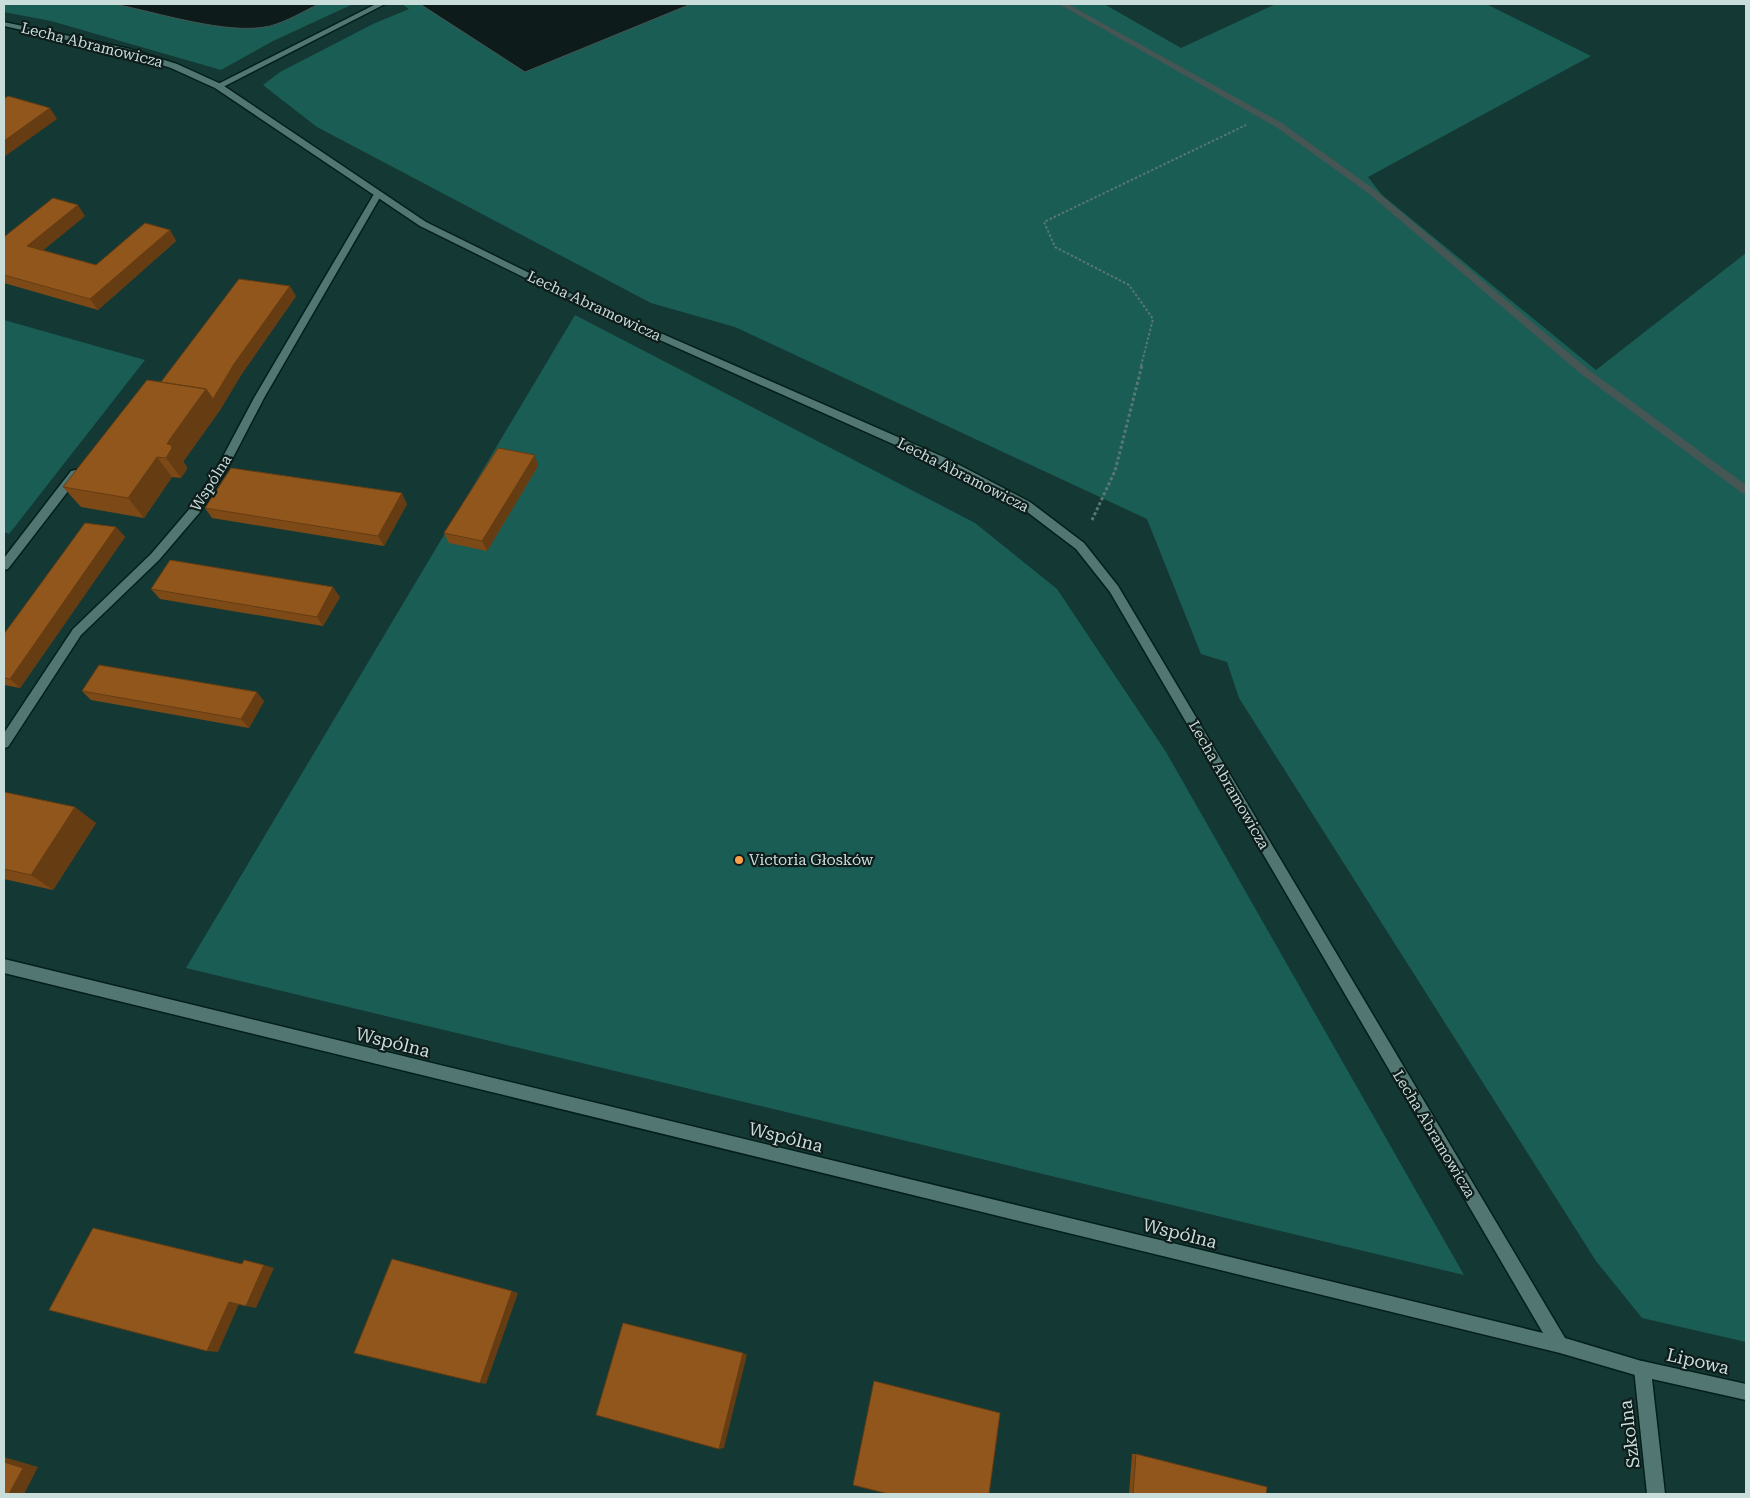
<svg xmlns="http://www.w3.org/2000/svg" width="1750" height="1498" viewBox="0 0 1750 1498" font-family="'Roboto Serif',serif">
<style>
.green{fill:#1a5d55}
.water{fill:#0d1c1a;stroke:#455654}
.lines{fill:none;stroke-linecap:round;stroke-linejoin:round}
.stream{fill:#455654;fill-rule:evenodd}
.service-casing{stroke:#031f1b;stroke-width:3}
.minor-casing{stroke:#031f1b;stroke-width:3}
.tertiary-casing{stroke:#031f1b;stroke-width:3}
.path-far1{stroke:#597773;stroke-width:2;stroke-dasharray:2.5 2;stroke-linecap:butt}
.path{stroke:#597773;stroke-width:3;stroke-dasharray:3 2.5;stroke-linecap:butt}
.service{fill:#527772;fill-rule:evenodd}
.minor{fill:#527772;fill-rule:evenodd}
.tertiary{fill:#527772;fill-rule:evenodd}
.wall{fill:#7d4a17}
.shaded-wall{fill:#663c13}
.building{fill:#91561b;stroke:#663c13}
.poi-dot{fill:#f9a04c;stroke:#0e1d1b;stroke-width:2}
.labels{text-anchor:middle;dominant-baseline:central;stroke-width:4.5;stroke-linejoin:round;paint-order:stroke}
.street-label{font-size:15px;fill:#c9ddda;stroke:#0e1d1b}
.poi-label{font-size:15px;fill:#c9ddda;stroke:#0e1d1b;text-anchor:start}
.near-street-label{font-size:18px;fill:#c9ddda;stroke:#0e1d1b}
</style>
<rect width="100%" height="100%" fill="#143934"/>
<!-- green -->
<path class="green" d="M4,4H114L221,27L249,28L271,26L319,4H353L273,41L221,70L51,21L4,12Z
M402,4H421L525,72L691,4H1104L1181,48L1276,4H1486L1591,56L1368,177L1382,195L1596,370L1746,253V1342L1642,1318L1596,1261L1239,698L1227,662L1201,654L1147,519L735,327L651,303L317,127L263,85L280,72L373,24L409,9Z
M575,315L975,523L1057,589L1166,752L1464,1275L186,968Z
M4,320L145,360L9,534L4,532Z"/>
<!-- water -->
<path class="water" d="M114,4H319C304,11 286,22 270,26C229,36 156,12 114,4Z
M420,4H691L525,72Z"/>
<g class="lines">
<!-- stream -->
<path class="stream" d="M1059,4H1068L1282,123L1374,189L1589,370L1746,485V494L1742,493L1581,374L1368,193L1276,127Z"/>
<!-- service casing -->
<g class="service-casing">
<path id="service" d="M376,4H385L221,88L214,86Z
M378,191L382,194L264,398L226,471L200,512L159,560L81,635L8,747L4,748V733L73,629L151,554L192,506L218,466L254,398L374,194Z
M75,470L79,471L80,474L79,477L8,569L4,570V558L71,471Z"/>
</g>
<!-- minor casing -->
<g class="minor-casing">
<path id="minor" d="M4,22L130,49L177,64L221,84L426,222L576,296L948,459L1030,502L1084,543L1118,586L1565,1338L1648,1363L1650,1369L1648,1375L1642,1377L1560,1353L4,973V959L1543,1333L1110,592L1076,549L1022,508L940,465L570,300L420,226L215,88L171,68L125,53L4,26Z"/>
</g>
<!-- tertiary casing -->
<g class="tertiary-casing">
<path id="tertiary" d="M1642,1361L1746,1384V1400L1652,1379L1665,1494H1647L1634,1369L1636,1363Z"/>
</g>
<!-- path-far1 -->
<path class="path-far1" d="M1141,366L1153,319L1129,285L1055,247L1044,222L1246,125"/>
<!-- path -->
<path class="path" d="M1092,520L1115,471L1142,365"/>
<!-- service -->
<use href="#service" class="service"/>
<!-- minor -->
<use href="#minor" class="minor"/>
<!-- tertiary -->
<use href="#tertiary" class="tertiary"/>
</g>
<!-- wall -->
<path class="wall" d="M85,216L43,250L96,265L170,230L176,241L98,310L4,283V237Z
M296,296L241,375L220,410L185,459L183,462L186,465L187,469L181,478L172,477L144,518L81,507L63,487L161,382Z
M538,466L487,551L449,543L444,533Z
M407,504L384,546L212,518L205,508Z
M116,527L125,537L20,688L4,685V634Z
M151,589L340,597L323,626L160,599Z
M82,691L264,701L249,728L91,700Z
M4,792L96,823L53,890L4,879Z
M1132,1454H1136L1266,1494H1129Z"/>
<!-- shaded-wall -->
<path class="shaded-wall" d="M50,108L57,119L4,157V141Z
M78,205L85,216L35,257L27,246Z
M170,230L176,241L98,310L90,299Z
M290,286L296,296L241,375L220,410L185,459L183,462L186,465L187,469L181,478L166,458L167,444L170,439L206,389L234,364Z
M535,455L538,466L487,551L482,541Z
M157,457L172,477L144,518L128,498Z
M402,493L407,504L384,546L378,536Z
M116,527L125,537L20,688L10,679Z
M333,587L340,597L323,626L317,617Z
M257,692L264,701L249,728L241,719Z
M75,807L96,823L53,890L31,875Z
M264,1265L274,1268L256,1308L246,1306Z
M512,1291L518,1293L486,1384L480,1383Z
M229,1302L239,1304L218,1352L207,1351Z
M743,1353L747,1355L724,1448L719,1449Z
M4,1457L38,1467L24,1494H9L4,1462Z"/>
<!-- building -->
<path class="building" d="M8,96L50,108L4,141V99Z
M53,198L78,205L27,246L96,265L145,223L170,230L90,299L4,275V237Z
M239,279L290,286L234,364L213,399L206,389L161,382Z
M147,380L206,389L170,439L167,444L171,445L172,448L166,458L157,457L128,498L63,487Z
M498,448L535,455L482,541L444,533Z
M231,468L402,493L378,536L205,508Z
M85,523L116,527L10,679L4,678V634Z
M170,560L333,587L317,617L151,589Z
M99,665L257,692L241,719L82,691Z
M4,792L75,807L31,875L4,869Z
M93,1228L242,1264L244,1260L264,1265L246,1306L229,1302L207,1351L49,1310Z
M392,1259L512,1291L480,1383L354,1353Z
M623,1323L743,1353L719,1449L596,1415Z
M874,1381L1000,1413L989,1494H889L853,1485Z
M1136,1454L1267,1487L1266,1494H1133Z
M4,1462L23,1468L9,1494H4Z"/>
<!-- markers -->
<circle class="poi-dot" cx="739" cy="860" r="5"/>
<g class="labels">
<!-- street labels -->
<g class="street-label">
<text transform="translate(92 45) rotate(14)">Lecha Abramowicza</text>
<text transform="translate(594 306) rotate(25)">Lecha Abramowicza</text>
<text transform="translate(963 475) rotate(27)">Lecha Abramowicza</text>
<text transform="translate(211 483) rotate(-58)">Wspólna</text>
<text transform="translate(1229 785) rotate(60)">Lecha Abramowicza</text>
<text transform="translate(1434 1134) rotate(59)">Lecha Abramowicza</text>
</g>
<!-- poi labels -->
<g class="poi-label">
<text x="749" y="860">Victoria Głosków</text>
</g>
<!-- near-street labels -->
<g class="near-street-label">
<text transform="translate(393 1042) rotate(14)">Wspólna</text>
<text transform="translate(786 1137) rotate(14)">Wspólna</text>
<text transform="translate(1180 1233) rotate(14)">Wspólna</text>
<text transform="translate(1698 1361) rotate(13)">Lipowa</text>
<text transform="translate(1629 1434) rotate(-97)">Szkolna</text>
</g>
</g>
<!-- border -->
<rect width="1750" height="1498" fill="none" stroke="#c9ddda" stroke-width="10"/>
</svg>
